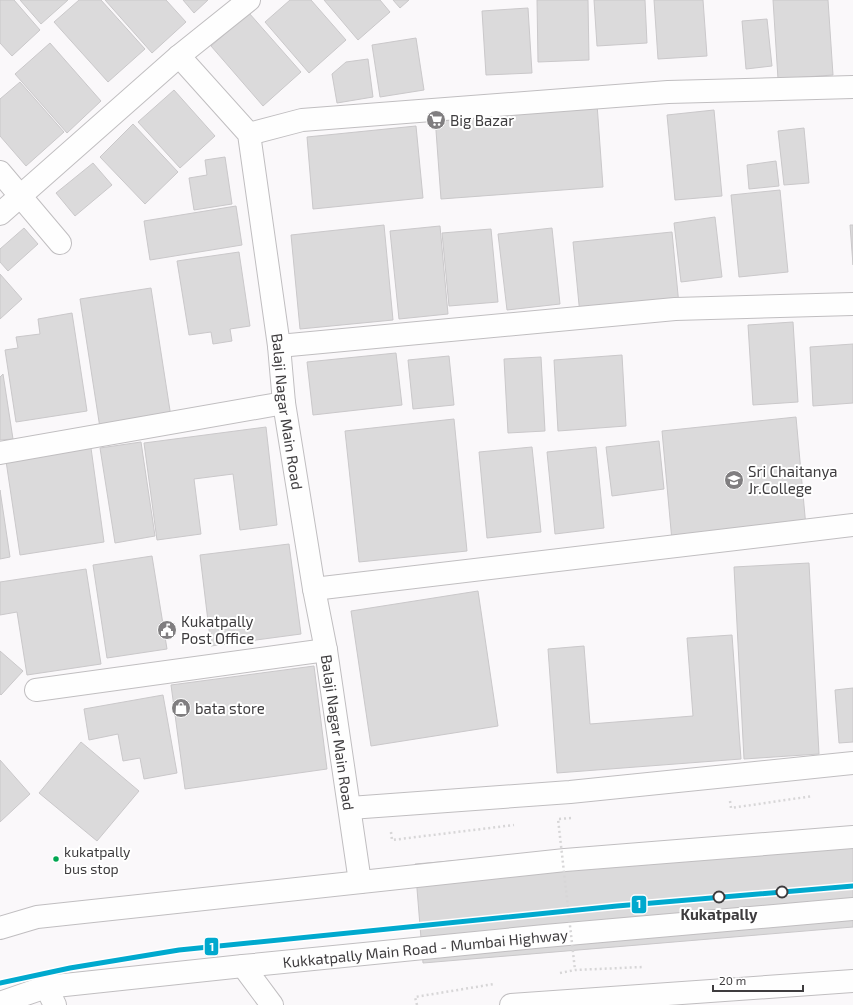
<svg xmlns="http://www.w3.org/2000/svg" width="853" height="1005" viewBox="0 0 853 1005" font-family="'Exo 2',sans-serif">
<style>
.building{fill:#dbdadb;stroke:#cac8ca}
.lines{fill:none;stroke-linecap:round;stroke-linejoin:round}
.minor-casing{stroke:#c0bec0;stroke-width:24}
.highway-casing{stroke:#c0bec0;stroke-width:24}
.path{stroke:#d7d6d7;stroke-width:2.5;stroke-dasharray:2 3;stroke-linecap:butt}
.minor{stroke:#fefefe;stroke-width:22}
.highway{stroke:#fefefe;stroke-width:22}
.path-bridge{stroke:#d7d6d7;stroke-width:2.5;stroke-dasharray:2 3;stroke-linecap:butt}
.metro-1-casing{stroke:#fff;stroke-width:8}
.metro-1{stroke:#00a9ce;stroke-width:5}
.bus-dot{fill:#00a651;stroke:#fff;stroke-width:1.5}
.stop-dot{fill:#fff;stroke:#3e3c3e;stroke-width:2}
.labels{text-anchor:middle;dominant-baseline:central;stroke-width:4;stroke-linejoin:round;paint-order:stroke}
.bus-label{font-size:14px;fill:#3e3c3e;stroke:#fff;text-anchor:start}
.poi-label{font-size:15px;fill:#3e3c3e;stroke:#fff;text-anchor:start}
.street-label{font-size:15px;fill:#3e3c3e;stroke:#fff}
.stop-label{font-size:15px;font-weight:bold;fill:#3e3c3e;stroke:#fff}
.line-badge{stroke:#fff;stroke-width:1.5}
.badge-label{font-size:11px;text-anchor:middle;font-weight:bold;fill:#fff}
</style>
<rect width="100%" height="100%" fill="#faf8fa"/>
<!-- building -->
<path class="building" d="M0,0H14L40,30L12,56L0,43Z
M20,0H68L41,24Z
M79,0H101L145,49L108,82L54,22Z
M105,0H166L186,22L152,53Z
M183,0H208L194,13Z
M290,0H311L346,40L309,73L265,22Z
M324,0H380L390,12L358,40Z
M393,0H409L400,8Z
M537,0H588L589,60L538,62Z
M594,0H645L647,43L597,46Z
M654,0H703L707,56L658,59Z
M773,0H828L833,75L778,79Z
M528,8L532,73L486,75L482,11Z
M249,13L301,72L263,106L211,46Z
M767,19L772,66L746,69L742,21Z
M416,38L424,90L380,97L372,45Z
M50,43L101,101L67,133L15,74Z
M368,59L373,97L337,103L332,74L346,62Z
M20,82L64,132L26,166L0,136V99Z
M174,90L215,136L180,168L138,122Z
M597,104L603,187L441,199L435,117Z
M714,110L722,196L675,200L667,115Z
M133,124L178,172L145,204L100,157Z
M416,126L423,198L313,209L307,137Z
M804,128L809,183L784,185L778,131Z
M225,157L232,204L194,210L189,178L207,175L205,160Z
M776,161L779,186L749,189L747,165Z
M93,163L112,185L75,216L56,193Z
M780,190L788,272L739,277L731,195Z
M236,206L242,245L150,260L144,221Z
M715,217L722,277L681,282L674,223Z
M384,225L393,320L300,329L291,235Z
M850,225H853V265Z
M440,226L448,314L399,319L390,231Z
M24,228L38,244L8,271L0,262V249Z
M552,228L560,304L507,310L498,234Z
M491,229L498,302L449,306L442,233Z
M672,232L679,305L580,315L573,242Z
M239,252L250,326L230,329L232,341L213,344L211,332L189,335L177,261Z
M0,274L22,299L0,319Z
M151,288L171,417L100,428L80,299Z
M72,313L87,411L16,422L5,350L18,348L16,337L40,334L38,319Z
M793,322L798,402L753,405L748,325Z
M853,344V403L813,406L810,347Z
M396,353L402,405L313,415L307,362Z
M622,355L626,426L558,431L554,360Z
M449,356L454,405L413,409L408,360Z
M541,357L545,431L508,433L504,359Z
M3,374L13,439L0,440V377Z
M796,417L806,527L672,541L662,431Z
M454,419L467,551L359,562L345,431Z
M266,427L277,525L240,530L233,474L194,479L201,534L157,540L144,443Z
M659,441L664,489L612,496L606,447Z
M141,442L155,536L115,543L100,448Z
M532,447L541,532L487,538L479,452Z
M596,447L604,528L555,534L547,452Z
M91,448L104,542L20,555L6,461Z
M0,490L10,557L0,559Z
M289,544L301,634L211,646L200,555Z
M152,556L167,649L107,658L93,565Z
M809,563L819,754L744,759L734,567Z
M86,569L101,664L27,675L17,612L0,615V582Z
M478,591L498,726L371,746L351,611Z
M732,635L741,759L557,773L548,649L584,646L590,724L693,716L687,638Z
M0,651L23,671L1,695L0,694Z
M314,666L327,769L185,789L171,685Z
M853,688V742L839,743L835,690Z
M163,695L177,773L144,779L140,758L123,761L118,734L89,740L84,709Z
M81,742L139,791L97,841L39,793Z
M0,760L30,794L0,822Z
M853,827V927L423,963L415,864Z"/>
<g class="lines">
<!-- minor casing -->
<g class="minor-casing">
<g id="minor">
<path id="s1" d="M179,56L249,134L279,346L284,403L314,589L326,650L360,882"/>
<path d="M249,134L302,120L668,92L853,87"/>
<path d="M0,172L60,243"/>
<path d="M0,214L179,56L249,0"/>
<path d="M279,346L675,309L853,304"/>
<path d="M0,453L284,403"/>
<path d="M314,589L853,525"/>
<path d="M36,690L326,650"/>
<path d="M350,808L570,792L853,763"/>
<path d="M243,966L272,1005"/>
<path d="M46,987L55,1005"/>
<path d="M511,1005L853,981"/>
</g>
</g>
<!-- highway casing -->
<g class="highway-casing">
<g id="highway">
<path d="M0,928L37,917L565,860L853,837"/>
<path id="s2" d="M0,1003L46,987L243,966L545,936L853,909"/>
</g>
</g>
<!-- path -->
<path class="path" d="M730,801L731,808L813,796
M391,832L392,840L514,825
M560,973L575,970L643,967
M417,1005L415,997L494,984"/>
<!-- minor -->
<use href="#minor" class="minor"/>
<!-- highway -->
<use href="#highway" class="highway"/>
<!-- path-bridge -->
<path class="path-bridge" d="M571,818L558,819L575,970"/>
<!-- metro-1 casing -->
<g class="metro-1-casing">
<path id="metro-1" d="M0,983L70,968L179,950L617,906L853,886"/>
</g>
<!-- metro-1 -->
<use href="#metro-1" class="metro-1"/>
</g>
<!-- icons -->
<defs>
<g id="supermarket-disc" transform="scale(1)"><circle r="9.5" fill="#807e80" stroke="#fff"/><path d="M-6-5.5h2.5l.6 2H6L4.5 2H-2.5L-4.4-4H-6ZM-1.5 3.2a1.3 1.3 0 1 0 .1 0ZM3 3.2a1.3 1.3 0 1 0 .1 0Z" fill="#fff"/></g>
<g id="university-disc" transform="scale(1)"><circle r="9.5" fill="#807e80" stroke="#fff"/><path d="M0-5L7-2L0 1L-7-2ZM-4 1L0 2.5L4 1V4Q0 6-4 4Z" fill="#fff"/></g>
<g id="civic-disc" transform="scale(1)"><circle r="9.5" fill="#807e80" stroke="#fff"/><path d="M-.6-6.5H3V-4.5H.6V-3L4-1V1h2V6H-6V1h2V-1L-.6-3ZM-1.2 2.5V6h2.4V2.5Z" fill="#fff"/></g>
<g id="shop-disc" transform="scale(1)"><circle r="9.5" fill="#807e80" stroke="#fff"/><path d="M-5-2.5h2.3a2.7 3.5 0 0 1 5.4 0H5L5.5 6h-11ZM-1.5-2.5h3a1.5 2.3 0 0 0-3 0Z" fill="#fff"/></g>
</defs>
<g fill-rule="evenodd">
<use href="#supermarket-disc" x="436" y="120"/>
<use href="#university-disc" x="734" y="480"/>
<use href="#civic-disc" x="167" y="630"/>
<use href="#shop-disc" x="181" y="708"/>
</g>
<!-- markers -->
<circle class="bus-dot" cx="56" cy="859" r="3.5"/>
<g class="stop-dot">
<circle cx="782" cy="892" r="5.5"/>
<circle cx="719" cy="897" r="5.5"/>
</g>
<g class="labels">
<!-- bus labels -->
<g class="bus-label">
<text x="64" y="851">kukatpally<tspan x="64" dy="17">bus stop</tspan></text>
</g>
<!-- poi labels -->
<g class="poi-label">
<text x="450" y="120">Big Bazar</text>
<text x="748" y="471">Sri Chaitanya<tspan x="748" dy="17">Jr.College</tspan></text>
<text x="181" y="621">Kukatpally<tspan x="181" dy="17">Post Office</tspan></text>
<text x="195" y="708">bata store</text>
</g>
<!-- street labels -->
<g class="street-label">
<text stroke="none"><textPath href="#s1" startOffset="385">Balaji Nagar Main Road</textPath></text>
<text stroke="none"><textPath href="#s1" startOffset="710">Balaji Nagar Main Road</textPath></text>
<text stroke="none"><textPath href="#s2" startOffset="430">Kukkatpally Main Road - Mumbai Highway</textPath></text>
</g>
<!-- stop labels -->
<g class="stop-label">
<text x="719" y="914">Kukatpally</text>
</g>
</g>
<g class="line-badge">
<rect x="631" y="895" width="16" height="19" rx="4" fill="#00a9ce"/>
<rect x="204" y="937" width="15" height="19" rx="4" fill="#00a9ce"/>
</g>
<g class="badge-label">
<text x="639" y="908">1</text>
<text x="212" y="951">1</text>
</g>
<!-- scale -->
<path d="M713 985v6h90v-6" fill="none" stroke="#3e3c3e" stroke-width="2"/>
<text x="719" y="985" font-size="12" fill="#3e3c3e" stroke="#ffffff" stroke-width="3" paint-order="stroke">20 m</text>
</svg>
